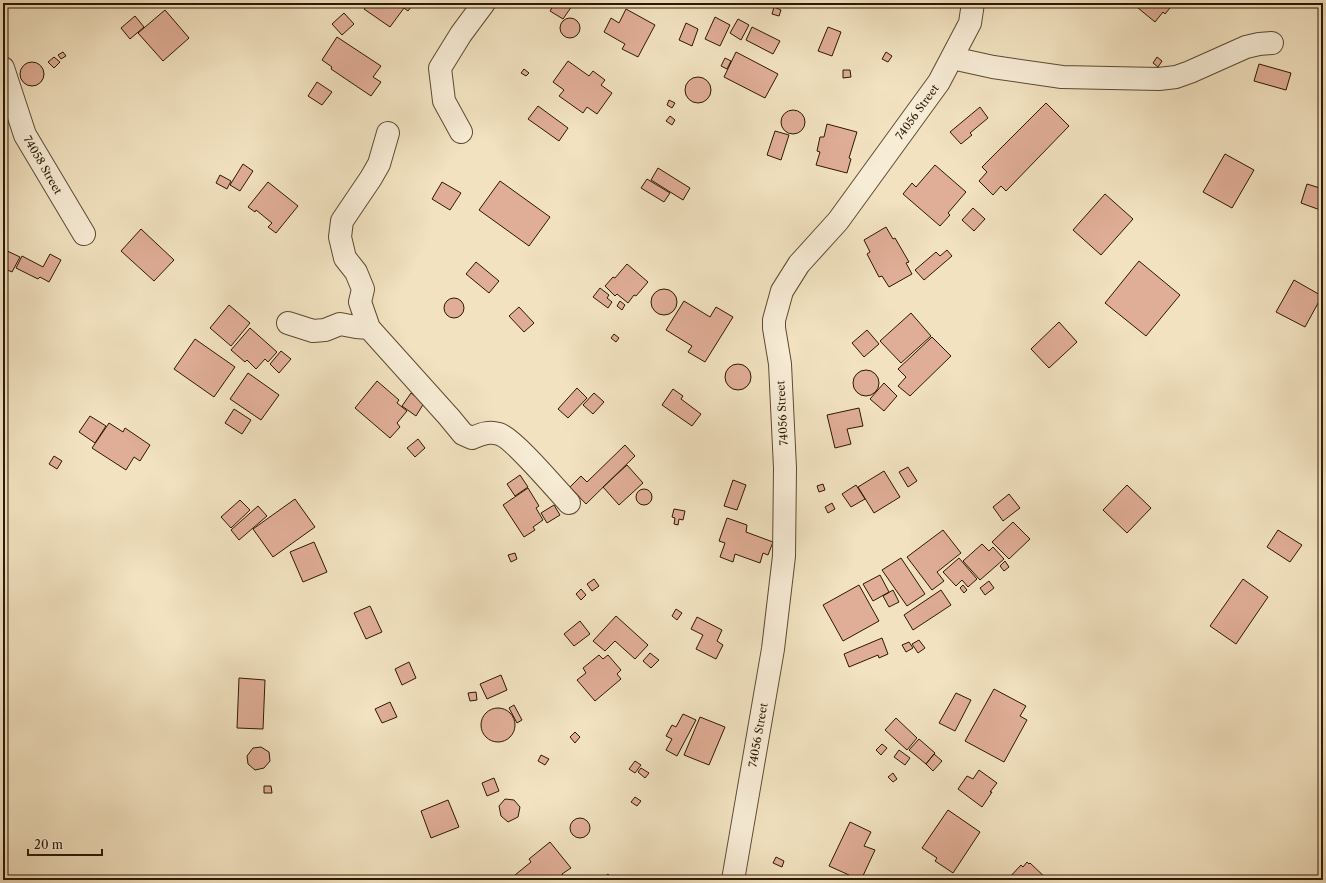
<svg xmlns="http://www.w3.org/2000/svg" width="1326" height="883" viewBox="0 0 1326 883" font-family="'Libre Caslon Text',serif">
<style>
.building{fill:#e0ad96;stroke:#2c1803}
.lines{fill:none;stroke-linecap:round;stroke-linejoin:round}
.minor-casing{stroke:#5e4a32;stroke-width:24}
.minor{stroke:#f7ecd6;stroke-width:22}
.labels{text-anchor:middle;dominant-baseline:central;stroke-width:3.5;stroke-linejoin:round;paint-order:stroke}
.street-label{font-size:11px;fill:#2c1803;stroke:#f7ecd6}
</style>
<rect width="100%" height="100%" fill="#f2e2c0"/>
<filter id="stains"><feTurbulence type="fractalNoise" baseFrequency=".005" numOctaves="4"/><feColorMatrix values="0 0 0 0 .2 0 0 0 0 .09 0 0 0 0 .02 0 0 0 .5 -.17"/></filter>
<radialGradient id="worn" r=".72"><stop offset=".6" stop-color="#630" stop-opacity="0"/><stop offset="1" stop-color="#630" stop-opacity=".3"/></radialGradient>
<!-- building -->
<path class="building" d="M369,3H414L408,11L404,8L390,27L364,9Z
M555,3H574L563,19L550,11Z
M1132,3H1174L1165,14L1163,12L1155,22Z
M774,7L781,10L779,16L772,14Z
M626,9L655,25L638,57L622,49L625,44L604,32L611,18L619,23Z
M165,10L189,38L163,61L138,33Z
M344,13L354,24L342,35L332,24Z
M135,16L144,27L130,39L121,28Z
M715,17L730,25L720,46L705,39Z
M560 28a10 10 0 1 1 20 0a10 10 0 1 1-20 0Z
M738,19L749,25L741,40L730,33Z
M686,23L698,29L692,46L679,40Z
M752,27L780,41L773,54L746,40Z
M828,27L841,32L832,56L818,51Z
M337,37L381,66L373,77L381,82L371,96L331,69L332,67L322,60Z
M63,52L66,56L61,59L58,55Z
M736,52L778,74L765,98L724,77Z
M886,52L892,56L888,62L882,59Z
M54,57L60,62L54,68L48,62Z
M1157,57L1162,61L1158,67L1153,63Z
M725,58L731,61L727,69L721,66Z
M568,61L589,76L593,71L605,80L601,85L612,93L597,114L587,107L583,113L559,96L564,90L553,82Z
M20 74a12 12 0 1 1 24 0a12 12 0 1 1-24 0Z
M1259,64L1291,73L1286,90L1254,81Z
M524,69L529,73L526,76L521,73Z
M843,70H850L851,77L843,78Z
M685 90a13 13 0 1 1 26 0a13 13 0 1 1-26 0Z
M317,82L332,92L322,105L308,96Z
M669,100L675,103L672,108L667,105Z
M1046,103L1069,126L1006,191L1001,186L993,195L979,181L987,172L982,167Z
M538,106L568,128L559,141L528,119Z
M980,107L988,118L970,133L972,135L961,144L950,132Z
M781 122a12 12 0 1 1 24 0a12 12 0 1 1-24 0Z
M670,116L675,120L672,125L666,121Z
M827,124L857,132L849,158L851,159L847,173L816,165L820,152L817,151L820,137H824Z
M775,131L789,135L781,160L767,155Z
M1225,154L1254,170L1232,208L1203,192Z
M243,164L253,171L240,191L230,185Z
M935,165L966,192L948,213L950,215L940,226L903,194L912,183L916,187Z
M658,168L690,188L683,200L651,180Z
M220,175L231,181L227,189L216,183Z
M647,179L670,193L664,202L641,188Z
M500,181L550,217L529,246L479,210Z
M268,182L298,206L276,233L268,227L272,223L256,210L255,212L248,207Z
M442,182L461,193L450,210L432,199Z
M1307,184L1323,189V211L1301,203Z
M1105,194L1133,219L1101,255L1073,230Z
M973,208L985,219L974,231L962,220Z
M886,227L893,239L895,238L909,262L906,263L912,274L889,287L882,276L879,277L867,254L870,252L864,240Z
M141,229L174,260L154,281L121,251Z
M3,249L20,257L12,272L3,268Z
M947,250L952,256L924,280L915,270L936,252L940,256Z
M50,254L61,260L49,282L40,277L38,279L16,268L22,256L43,267Z
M1139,261L1180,295L1146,336L1105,303Z
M476,262L499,281L489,293L466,274Z
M627,264L648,282L636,296L634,295L628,303L617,294L615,296L605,286L613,277L615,278Z
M1294,280L1322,296L1305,327L1276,312Z
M600,288L609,295L607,298L612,302L608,308L593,297Z
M651 302a13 13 0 1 1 26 0a13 13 0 1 1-26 0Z
M444 308a10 10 0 1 1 20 0a10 10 0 1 1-20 0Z
M620,301L625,305L622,310L617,306Z
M684,301L710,317L716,307L733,317L705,362L688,352L692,346L666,330Z
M229,305L250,323L231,346L210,328Z
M519,307L534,323L524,332L509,316Z
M911,313L931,336L901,363L880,341Z
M1059,322L1077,342L1049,368L1031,349Z
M250,328L277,352L268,362L265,359L256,369L247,360L245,362L231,350Z
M867,330L879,344L864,357L852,343Z
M614,334L619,338L616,342L611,338Z
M932,337L951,356L910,396L898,386L906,377L898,369Z
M195,339L235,367L214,397L174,369Z
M281,351L291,359L279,373L270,364Z
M725 377a13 13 0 1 1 26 0a13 13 0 1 1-26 0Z
M853 383a13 13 0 1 1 26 0a13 13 0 1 1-26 0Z
M248,373L279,395L261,420L230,399Z
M377,381L399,400L397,403L407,411L397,423L400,427L390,438L355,408Z
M884,383L897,396L884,411L870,399Z
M577,388L587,398L568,418L558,409Z
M673,389L683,396L681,399L701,414L692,426L662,405Z
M411,393L424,403L416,416L402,406Z
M594,393L604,402L593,414L583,405Z
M859,408L863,426L847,429L851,444L835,448L827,415Z
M234,409L251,420L242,434L225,423Z
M90,416L106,426L95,443L79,432Z
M109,423L123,432L125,428L150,445L140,461L134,457L126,470L92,448Z
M418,439L425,448L415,457L407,448Z
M625,445L635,456L586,504L570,487L581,476L587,482Z
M54,456L62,461L57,469L49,464Z
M627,465L643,483L619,505L603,487Z
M908,467L917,481L908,487L899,472Z
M884,471L900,497L874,513L858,487Z
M520,475L528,487L515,496L507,484Z
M733,480L746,485L737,510L724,506Z
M823,484L825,490L819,492L817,486Z
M856,485L865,499L851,507L842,494Z
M1127,485L1151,508L1127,533L1103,510Z
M528,488L539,506L536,508L543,520L533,527L535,530L524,537L503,505Z
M636 497a8 8 0 1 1 16 0a8 8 0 1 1-16 0Z
M1009,494L1020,508L1003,521L993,507Z
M295,499L315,527L273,557L253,529Z
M240,500L250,510L231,528L221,517Z
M832,503L835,509L828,513L825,507Z
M554,505L560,515L547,523L541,513Z
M258,506L267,516L239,540L231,530Z
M674,509L685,511L683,520L679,519L678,525L674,524L675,518L672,517Z
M727,518L747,525L746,532L773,542L768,555L763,553L760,563L735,554L733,562L720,557L725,543L719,541Z
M1013,522L1030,539L1009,559L992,542Z
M943,530L961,553L937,572L944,581L932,590L907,557Z
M1278,530L1302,545L1290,562L1267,547Z
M314,542L327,572L303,582L290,552Z
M982,544L989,551L993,547L1004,559L980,580L963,561Z
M515,553L517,559L511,562L508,555Z
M901,558L925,594L907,606L882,570Z
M959,558L977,579L968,587L962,580L956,586L943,572Z
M1005,561L1009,567L1004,571L1000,566Z
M880,575L889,592L873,601L863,584Z
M594,579L599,586L592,591L587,584Z
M1243,579L1268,597L1236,644L1210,626Z
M989,581L994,588L985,595L980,588Z
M859,585L879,621L843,641L823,605Z
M963,585L967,590L964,593L960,588Z
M581,589L586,595L581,600L576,594Z
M893,590L899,602L889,607L883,596Z
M941,590L951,605L913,630L904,615Z
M370,606L382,632L366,639L354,613Z
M676,609L682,613L677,620L672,616Z
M616,616L648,645L635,659L615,641L605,651L593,641Z
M697,617L722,630L717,641L723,645L716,659L696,649L703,635L691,629Z
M580,621L590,634L574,646L564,634Z
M882,638L888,654L879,658L878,655L849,667L844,654Z
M919,640L925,648L918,653L912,644Z
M909,642L913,648L906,652L902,645Z
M650,653L659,660L651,668L643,661Z
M599,655L603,659L608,655L621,670L617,674L621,679L595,701L577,680L586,673L583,668Z
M409,662L416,678L402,685L395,669Z
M501,675L507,690L487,699L480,684Z
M239,678L265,680L263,729L237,728Z
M994,689L1026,706L1020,716L1027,720L1004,762L965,741Z
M476,692L477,700L470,701L468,693Z
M956,693L971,700L955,731L939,723Z
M390,702L397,717L382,723L375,709Z
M514,705L522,720L517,723L509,708Z
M481 725a17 17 0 1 1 34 0a17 17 0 1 1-34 0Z
M683,714L696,720L677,756L666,750L672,739L666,736L672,725L676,727Z
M700,717L725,727L709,765L684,755Z
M896,718L917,738L907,750L885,730Z
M575,732L580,737L575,743L570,737Z
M919,739L935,753L926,764L909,750Z
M882,744L887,748L881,755L876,750Z
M261,747L269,752L270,761L264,768L255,770L248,764L247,756L253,748Z
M899,750L910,758L905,765L894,757Z
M934,754L942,761L933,771L926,764Z
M541,755L549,759L545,765L538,761Z
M635,761L641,765L635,773L629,769Z
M641,768L649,773L645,778L638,772Z
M979,770L997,783L990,792H992L982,807L958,789L967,776L973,779Z
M893,773L897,779L893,782L888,777Z
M494,778L499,791L487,796L482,783Z
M264,786H271L272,793H264Z
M635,797L641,801L637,806L631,802Z
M505,799L514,800L520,807L518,817L508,822L501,816L499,806Z
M448,800L459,827L431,838L421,811Z
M948,810L980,832L953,873L935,861L937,858L922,848Z
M570 828a10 10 0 1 1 20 0a10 10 0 1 1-20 0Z
M850,822L871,832L864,846L875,850L861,880H846L849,875L829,866Z
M550,842L571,868L562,874L566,880H519L515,875L531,862L529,859Z
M776,857L784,861L782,867L773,863Z
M1027,862L1029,864L1030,863L1048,880H1007L1021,865L1023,867Z
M608,874L613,880H601Z
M920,875L926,880H915Z"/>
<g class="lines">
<!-- minor casing -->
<g class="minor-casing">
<path id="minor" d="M952,58L993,67L1062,77L1159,79L1176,77L1190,72L1246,47L1259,44L1272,43
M3,68L25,135L84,234
M461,132L444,101L440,68L461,34L484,3
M288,323L313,331L325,330L340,324L356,327L369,328L449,417L463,434L472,438C482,434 488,431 499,434C512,437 557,490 569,503
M369,328L360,302L363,289L356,272L345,258L340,237L342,221L371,178L379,164L388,133
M733,880L773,649L784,556L785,468L780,364L774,328V320L782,291L799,264L838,221L939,82L970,23L973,3"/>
</g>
<!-- minor -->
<use href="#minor" class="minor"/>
</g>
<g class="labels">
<!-- street labels -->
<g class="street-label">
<text transform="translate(917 112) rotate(-54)">74056 Street</text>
<text transform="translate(43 165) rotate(60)">74058 Street</text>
<text transform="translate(782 413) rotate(-93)">74056 Street</text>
<text transform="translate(758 735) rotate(-80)">74056 Street</text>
</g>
</g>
<!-- margin -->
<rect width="1326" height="883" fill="none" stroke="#f2e2c0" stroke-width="16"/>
<rect x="4" y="4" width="1318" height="875" fill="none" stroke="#2c1803" stroke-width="2"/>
<rect x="8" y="8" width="1310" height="867" fill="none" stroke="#2c1803"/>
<!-- scale -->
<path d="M28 849v6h74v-6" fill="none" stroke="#2c1803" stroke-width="2"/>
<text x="34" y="849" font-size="12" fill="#2c1803" stroke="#f7ecd6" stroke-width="3" paint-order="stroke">20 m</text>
<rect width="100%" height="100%" filter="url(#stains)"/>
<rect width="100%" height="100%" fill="url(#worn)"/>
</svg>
